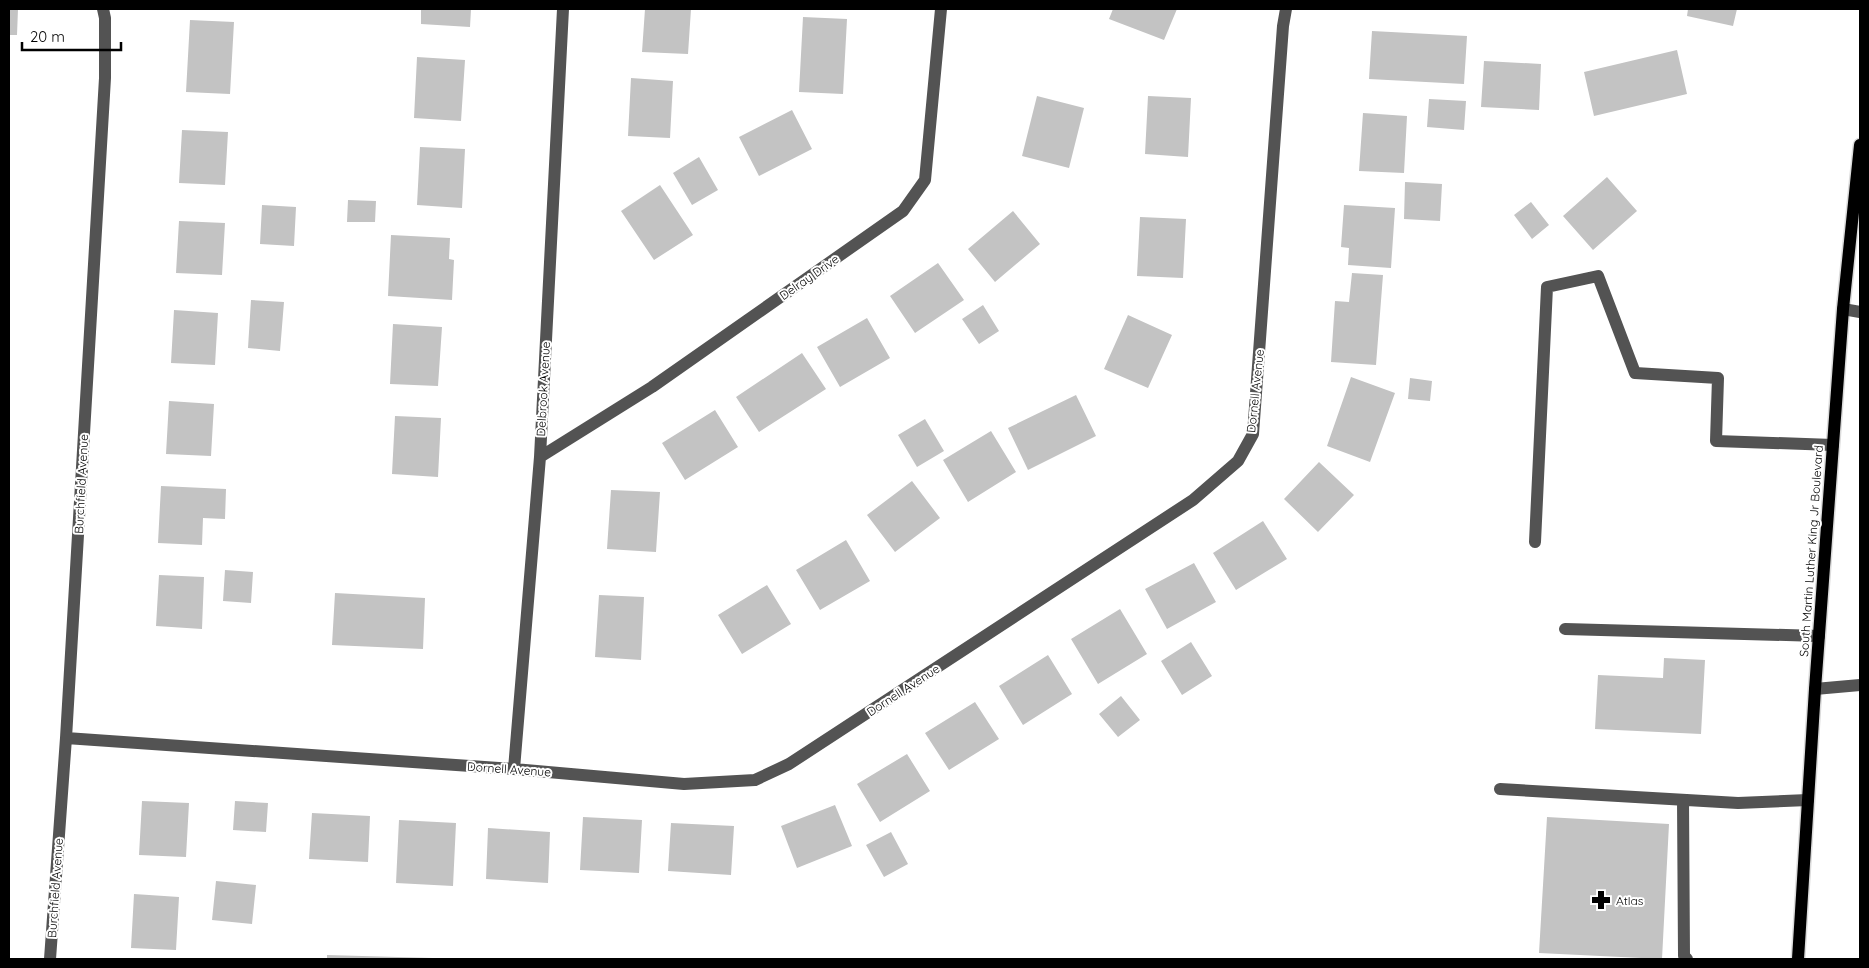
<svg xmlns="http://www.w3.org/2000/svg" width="1869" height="968" viewBox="0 0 1869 968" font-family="Quicksand,sans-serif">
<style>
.building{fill:#c3c3c3}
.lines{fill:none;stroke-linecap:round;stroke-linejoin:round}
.major-casing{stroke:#dbdbdb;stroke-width:15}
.minor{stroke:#535353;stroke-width:12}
.major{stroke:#000;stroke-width:12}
.labels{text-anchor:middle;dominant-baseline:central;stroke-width:4;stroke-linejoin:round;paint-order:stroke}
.street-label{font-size:12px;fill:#000;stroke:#fff}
.poi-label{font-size:12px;fill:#000;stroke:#fff;text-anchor:start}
</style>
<rect width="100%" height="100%" fill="#fff"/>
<!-- building -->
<path class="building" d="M9,9H18L17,35H9Z
M421,9H471L470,27L421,24Z
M645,9H691L688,54L642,52Z
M1113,9H1177L1164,40L1109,19Z
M1688,9H1737L1733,26L1687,16Z
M803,17L847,19L843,94L799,92Z
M190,20L234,22L230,94L186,92Z
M1372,31L1467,36L1464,84L1369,79Z
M1677,50L1687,94L1594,116L1584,72Z
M417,57L465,60L461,121L414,118Z
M1484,61L1541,64L1539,110L1481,107Z
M631,78L673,81L670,138L628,136Z
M1037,96L1084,108L1069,168L1022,156Z
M1148,96L1191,98L1188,157L1145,154Z
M1429,99L1466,101L1464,130L1427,127Z
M792,110L812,149L759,176L739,137Z
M1363,113L1407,116L1404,173L1359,171Z
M182,130L228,132L225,185L179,183Z
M420,147L465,149L462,208L417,205Z
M699,157L718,190L692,205L673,173Z
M1607,177L1637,211L1593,250L1563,216Z
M1405,182L1442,184L1440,221L1404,219Z
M660,185L693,235L654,260L621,211Z
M348,200L376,201L375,222H347Z
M1531,202L1549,225L1532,239L1514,215Z
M262,205L296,207L294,246L260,244Z
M1344,205L1395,208L1391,268L1348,265L1349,248L1341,247Z
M1013,211L1040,244L995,282L968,249Z
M1140,217L1186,219L1183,278L1137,276Z
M179,221L225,223L222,275L176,273Z
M391,235L450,238L449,259L454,260L452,300L388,296Z
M938,263L964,300L915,333L890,296Z
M1352,273L1383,275L1376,365L1331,362L1335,301L1349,302Z
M251,300L284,302L280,351L248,348Z
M983,305L999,331L979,344L962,319Z
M174,310L218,313L215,365L171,363Z
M1128,315L1172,335L1148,388L1104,369Z
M867,318L890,358L840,387L817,347Z
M393,324L442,327L438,386L390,384Z
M802,353L826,389L759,432L736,397Z
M1351,377L1395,393L1370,462L1327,446Z
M1410,378L1432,381L1430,401L1408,399Z
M1076,395L1096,436L1028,470L1008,428Z
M169,401L214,404L211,456L166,454Z
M715,410L738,447L685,480L662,443Z
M395,416L441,418L438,477L392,474Z
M925,419L944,451L917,467L898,435Z
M991,431L1016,472L968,502L943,460Z
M1319,462L1354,495L1318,532L1284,499Z
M912,481L940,518L895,552L867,515Z
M161,486L226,489L225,519L203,518L202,545L158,543Z
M611,490L660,492L656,552L607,549Z
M1263,521L1287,559L1236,590L1213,553Z
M846,540L870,581L820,610L796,570Z
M1194,563L1216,602L1167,629L1145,589Z
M225,570L253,572L251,603L223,601Z
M159,575L204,577L202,629L156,626Z
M767,585L791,624L742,654L718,615Z
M335,593L425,598L423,649L332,645Z
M599,595L644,597L641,660L595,657Z
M1120,609L1147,654L1098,684L1071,639Z
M1191,642L1212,676L1182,695L1161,661Z
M1048,655L1072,694L1023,725L999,686Z
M1664,658L1705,660L1701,734L1595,729L1598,675L1663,678Z
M1121,696L1140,720L1118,737L1099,714Z
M975,702L999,739L949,770L925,733Z
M907,754L930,791L880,822L857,784Z
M142,801L189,803L186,857L139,855Z
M235,801L268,803L266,832L233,830Z
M835,805L852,846L797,868L781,826Z
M312,813L370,816L368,862L309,859Z
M583,817L642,820L639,873L580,870Z
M1547,817L1669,824L1662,959L1539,953Z
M399,820L456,823L453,886L396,883Z
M671,823L734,826L731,875L668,871Z
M488,828L550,832L548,883L486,879Z
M891,832L908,864L884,877L866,845Z
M216,881L256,885L252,924L212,920Z
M134,894L179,897L176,950L131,948Z
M327,955L433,958V959H327Z"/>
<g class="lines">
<!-- major casing -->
<g class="major-casing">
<path id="major" d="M1798,959L1815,689L1843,309L1860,145"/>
</g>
<!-- minor -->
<path class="minor" d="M1843,309L1860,312
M540,457L652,387L903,211L925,180L941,9
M1535,542L1547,287L1598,276L1635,373L1718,378L1716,441L1833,445
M1565,629L1819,636
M1815,689L1860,685
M66,738L514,769L684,784L755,780L789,764L1193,500L1238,461L1253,434L1283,26L1286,9
M514,769L540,457L563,9
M1500,789L1738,803L1808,800
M1683,800L1684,956L1687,959
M50,959L66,738L105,78V18L103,9"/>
<!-- major -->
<use href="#major" class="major"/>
</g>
<!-- icons -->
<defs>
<g id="pharmacy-bare" transform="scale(1.5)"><path d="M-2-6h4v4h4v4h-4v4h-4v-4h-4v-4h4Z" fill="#000" stroke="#fff" stroke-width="2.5" paint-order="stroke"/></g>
</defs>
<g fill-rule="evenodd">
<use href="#pharmacy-bare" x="1601" y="900"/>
</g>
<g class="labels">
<!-- street labels -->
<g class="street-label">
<text transform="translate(809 277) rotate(-35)">Delray Drive</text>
<text transform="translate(543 389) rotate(-87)">Delbrook Avenue</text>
<text transform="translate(1255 391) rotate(-84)">Dornell Avenue</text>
<text transform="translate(81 484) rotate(-87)">Burchfield Avenue</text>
<text transform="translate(1811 551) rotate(-86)">South Martin Luther King Jr Boulevard</text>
<text transform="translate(903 690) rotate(-33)">Dornell Avenue</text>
<text transform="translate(509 769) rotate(4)">Dornell Avenue</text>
<text transform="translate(55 888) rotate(-86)">Burchfield Avenue</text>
</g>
<!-- poi labels -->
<g class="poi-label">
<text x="1616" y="900">Atlas</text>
</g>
</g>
<!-- border -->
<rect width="1869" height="968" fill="none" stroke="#000000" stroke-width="20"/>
<!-- scale -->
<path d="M22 42v8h99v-8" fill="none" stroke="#000000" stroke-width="2.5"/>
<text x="30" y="42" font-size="15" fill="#000000" stroke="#ffffff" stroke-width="4" paint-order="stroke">20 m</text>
</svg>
